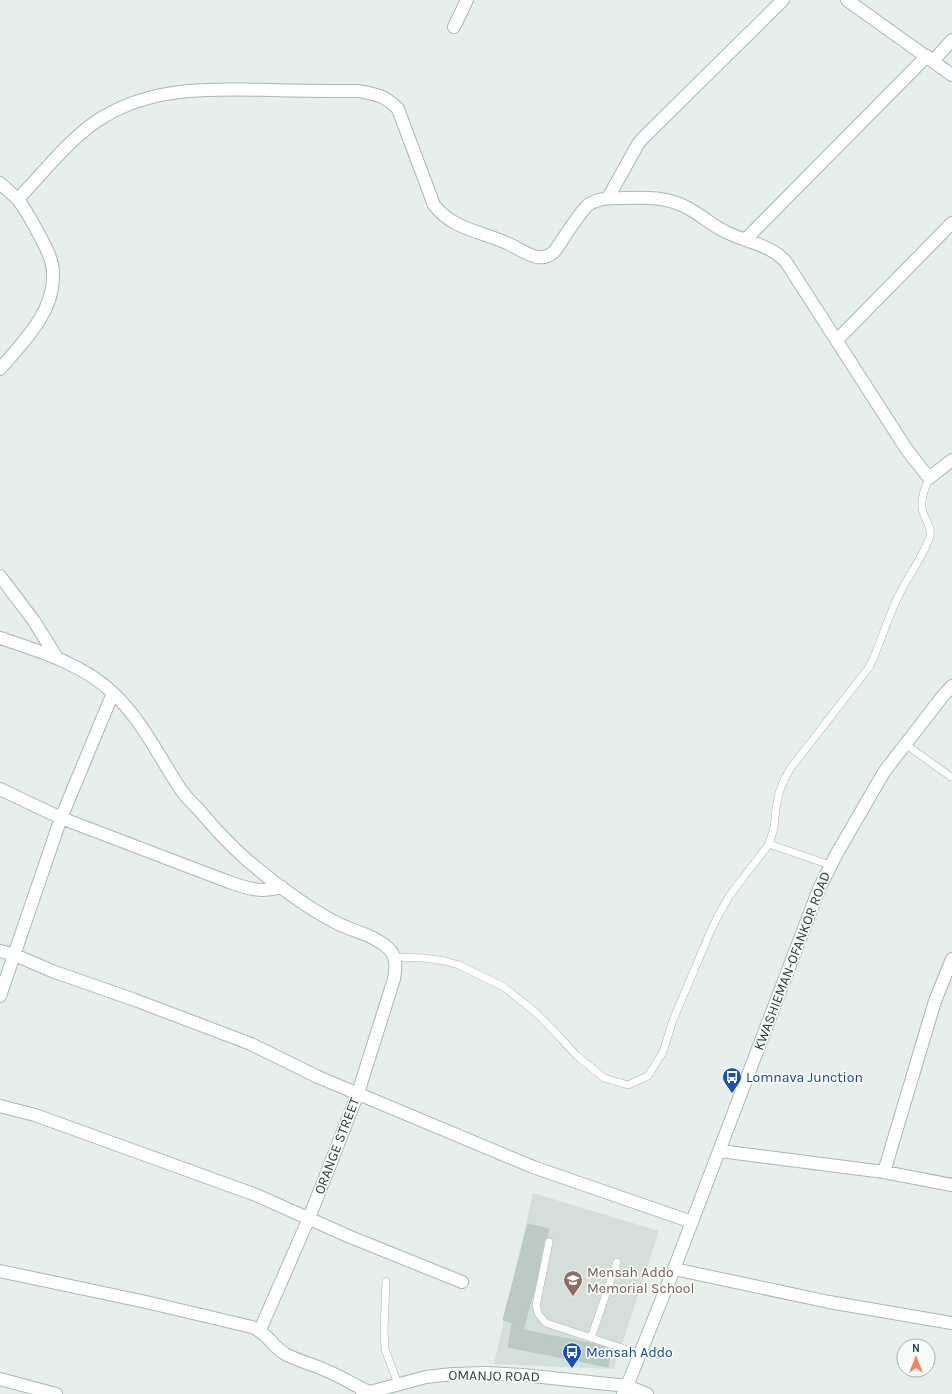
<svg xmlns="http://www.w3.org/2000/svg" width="952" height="1394" viewBox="0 0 952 1394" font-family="Karla,sans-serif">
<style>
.built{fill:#d4dfda}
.building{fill:#bbcac4;stroke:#b8c9c2}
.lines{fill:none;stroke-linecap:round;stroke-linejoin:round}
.service-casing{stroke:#a8b8b2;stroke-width:8}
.minor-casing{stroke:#a8b8b2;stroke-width:14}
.secondary-casing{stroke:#a4bbb3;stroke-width:14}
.service{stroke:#fff;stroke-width:7}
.minor{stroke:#fff;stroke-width:12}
.secondary{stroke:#fff;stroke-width:12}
.labels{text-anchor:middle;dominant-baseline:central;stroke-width:3.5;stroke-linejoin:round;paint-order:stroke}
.street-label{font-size:14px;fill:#24423a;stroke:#f7fbf9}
.transit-label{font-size:14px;fill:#164399;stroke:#f7fbf9;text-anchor:start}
.education-label{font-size:14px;fill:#785e54;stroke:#f7fbf9;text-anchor:start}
</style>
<rect width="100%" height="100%" fill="#e6efeb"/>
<!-- built -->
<path class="built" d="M533,1193L659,1231L614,1369L494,1364Z"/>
<!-- building -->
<path class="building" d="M528,1224L549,1229L547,1237L544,1241L536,1283L523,1330L594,1344L611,1350L608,1367L508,1347L512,1323L503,1320Z"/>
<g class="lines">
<!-- service casing -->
<g class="service-casing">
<path id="service" d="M905,744L951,777
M769,844L830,865
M394,957L424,958L445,961L459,965L504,987L534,1011L558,1035L576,1055L604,1078L628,1085L648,1076L663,1052L673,1020L712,928L720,912L730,895L769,844L774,828L776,808L779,793L784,780L790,769L870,666C881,642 888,616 900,593C908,577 925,553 930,536C932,525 923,518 922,508C921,497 925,488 929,478
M549,1242L536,1306L539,1315L546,1323L640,1354
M386,1281L384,1331L385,1349L398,1384
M591,1338L617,1262"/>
</g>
<!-- minor casing -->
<g class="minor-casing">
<path id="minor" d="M847,0L952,75
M454,27L467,0
M933,61L952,40
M0,183C6,189 13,194 18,200C27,211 33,224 40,236C46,248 53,260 53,273C55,312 23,342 0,369
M608,198L638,144L643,138L783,0
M18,199C43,173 74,133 105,116C155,86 215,89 271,90C300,91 329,91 359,91C378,95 384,95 398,109L434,205C452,229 483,232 509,244C518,248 527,255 537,257C543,258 549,256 554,252C562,241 579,213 588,205C598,198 611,198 623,198C646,197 668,197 688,208C701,215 712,225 724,231C745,242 770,244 786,262L907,450L929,478L952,460
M745,240L927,56
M837,340L952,223
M0,576L34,621L57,658
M0,638C39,651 83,664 113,693C142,720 159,757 181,790C186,797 193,804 199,810C214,828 230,845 247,860C273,882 303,905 333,921C350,931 373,934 388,948C397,956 396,968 394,979L358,1093L328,1170L309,1218L260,1330
M0,789L61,818L229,882C249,889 261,893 282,887
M0,951L15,955L52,971L135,1000L251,1044L318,1077L533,1167L692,1222
M0,996L61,818L113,693
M0,1106L35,1115L256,1195L348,1236L462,1282
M720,1151L884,1172L952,1185
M884,1172L935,1001L952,959
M674,1269L829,1302L952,1323
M0,1271L146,1302L252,1327C269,1334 272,1347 287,1355C299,1361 312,1364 325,1370C340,1376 354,1385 369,1392
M0,1379L56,1394
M362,1394L426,1377L453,1374L487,1373L523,1375L627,1386L647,1394"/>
</g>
<!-- secondary casing -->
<g class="secondary-casing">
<path id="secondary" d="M623,1394L627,1386L674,1269L819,889L836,855L884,772L942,697L952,686"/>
</g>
<!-- service -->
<use href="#service" class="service"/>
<!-- minor -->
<use href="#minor" class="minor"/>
<!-- secondary -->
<use href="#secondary" class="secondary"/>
</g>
<!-- icons -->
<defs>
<g id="bus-pin" transform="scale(1)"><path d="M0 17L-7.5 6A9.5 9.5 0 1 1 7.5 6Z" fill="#1a4fb4" stroke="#f7fbf9"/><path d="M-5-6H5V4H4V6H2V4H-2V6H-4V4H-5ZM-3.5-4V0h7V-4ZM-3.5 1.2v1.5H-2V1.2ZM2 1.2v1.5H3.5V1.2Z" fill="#fff"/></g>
<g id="school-pin" transform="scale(1)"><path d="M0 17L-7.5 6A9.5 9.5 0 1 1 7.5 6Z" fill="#8d6e63" stroke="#f7fbf9"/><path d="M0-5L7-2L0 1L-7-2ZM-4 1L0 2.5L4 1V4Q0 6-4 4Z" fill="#fff"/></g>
</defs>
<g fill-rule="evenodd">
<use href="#bus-pin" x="732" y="1077"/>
<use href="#school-pin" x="573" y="1280"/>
<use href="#bus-pin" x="572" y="1352"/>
</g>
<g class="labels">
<!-- street labels -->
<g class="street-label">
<text transform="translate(792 961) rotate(-69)">KWASHIEMAN-OFANKOR ROAD</text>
<text transform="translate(337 1146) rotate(-69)">ORANGE STREET</text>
<text transform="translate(494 1376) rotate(1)">OMANJO ROAD</text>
</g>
<!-- transit labels -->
<g class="transit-label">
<text x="746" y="1077">Lomnava Junction</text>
<text x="586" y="1352">Mensah Addo</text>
</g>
<!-- education labels -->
<g class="education-label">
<text x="587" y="1272">Mensah Addo<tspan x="587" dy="16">Memorial School</tspan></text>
</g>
</g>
<!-- north arrow -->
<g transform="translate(916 1358)"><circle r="19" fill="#f7fbf9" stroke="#a3b1ad"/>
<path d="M0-3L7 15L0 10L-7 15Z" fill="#f4845f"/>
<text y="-6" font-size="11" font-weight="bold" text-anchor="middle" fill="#24423a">N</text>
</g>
</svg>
